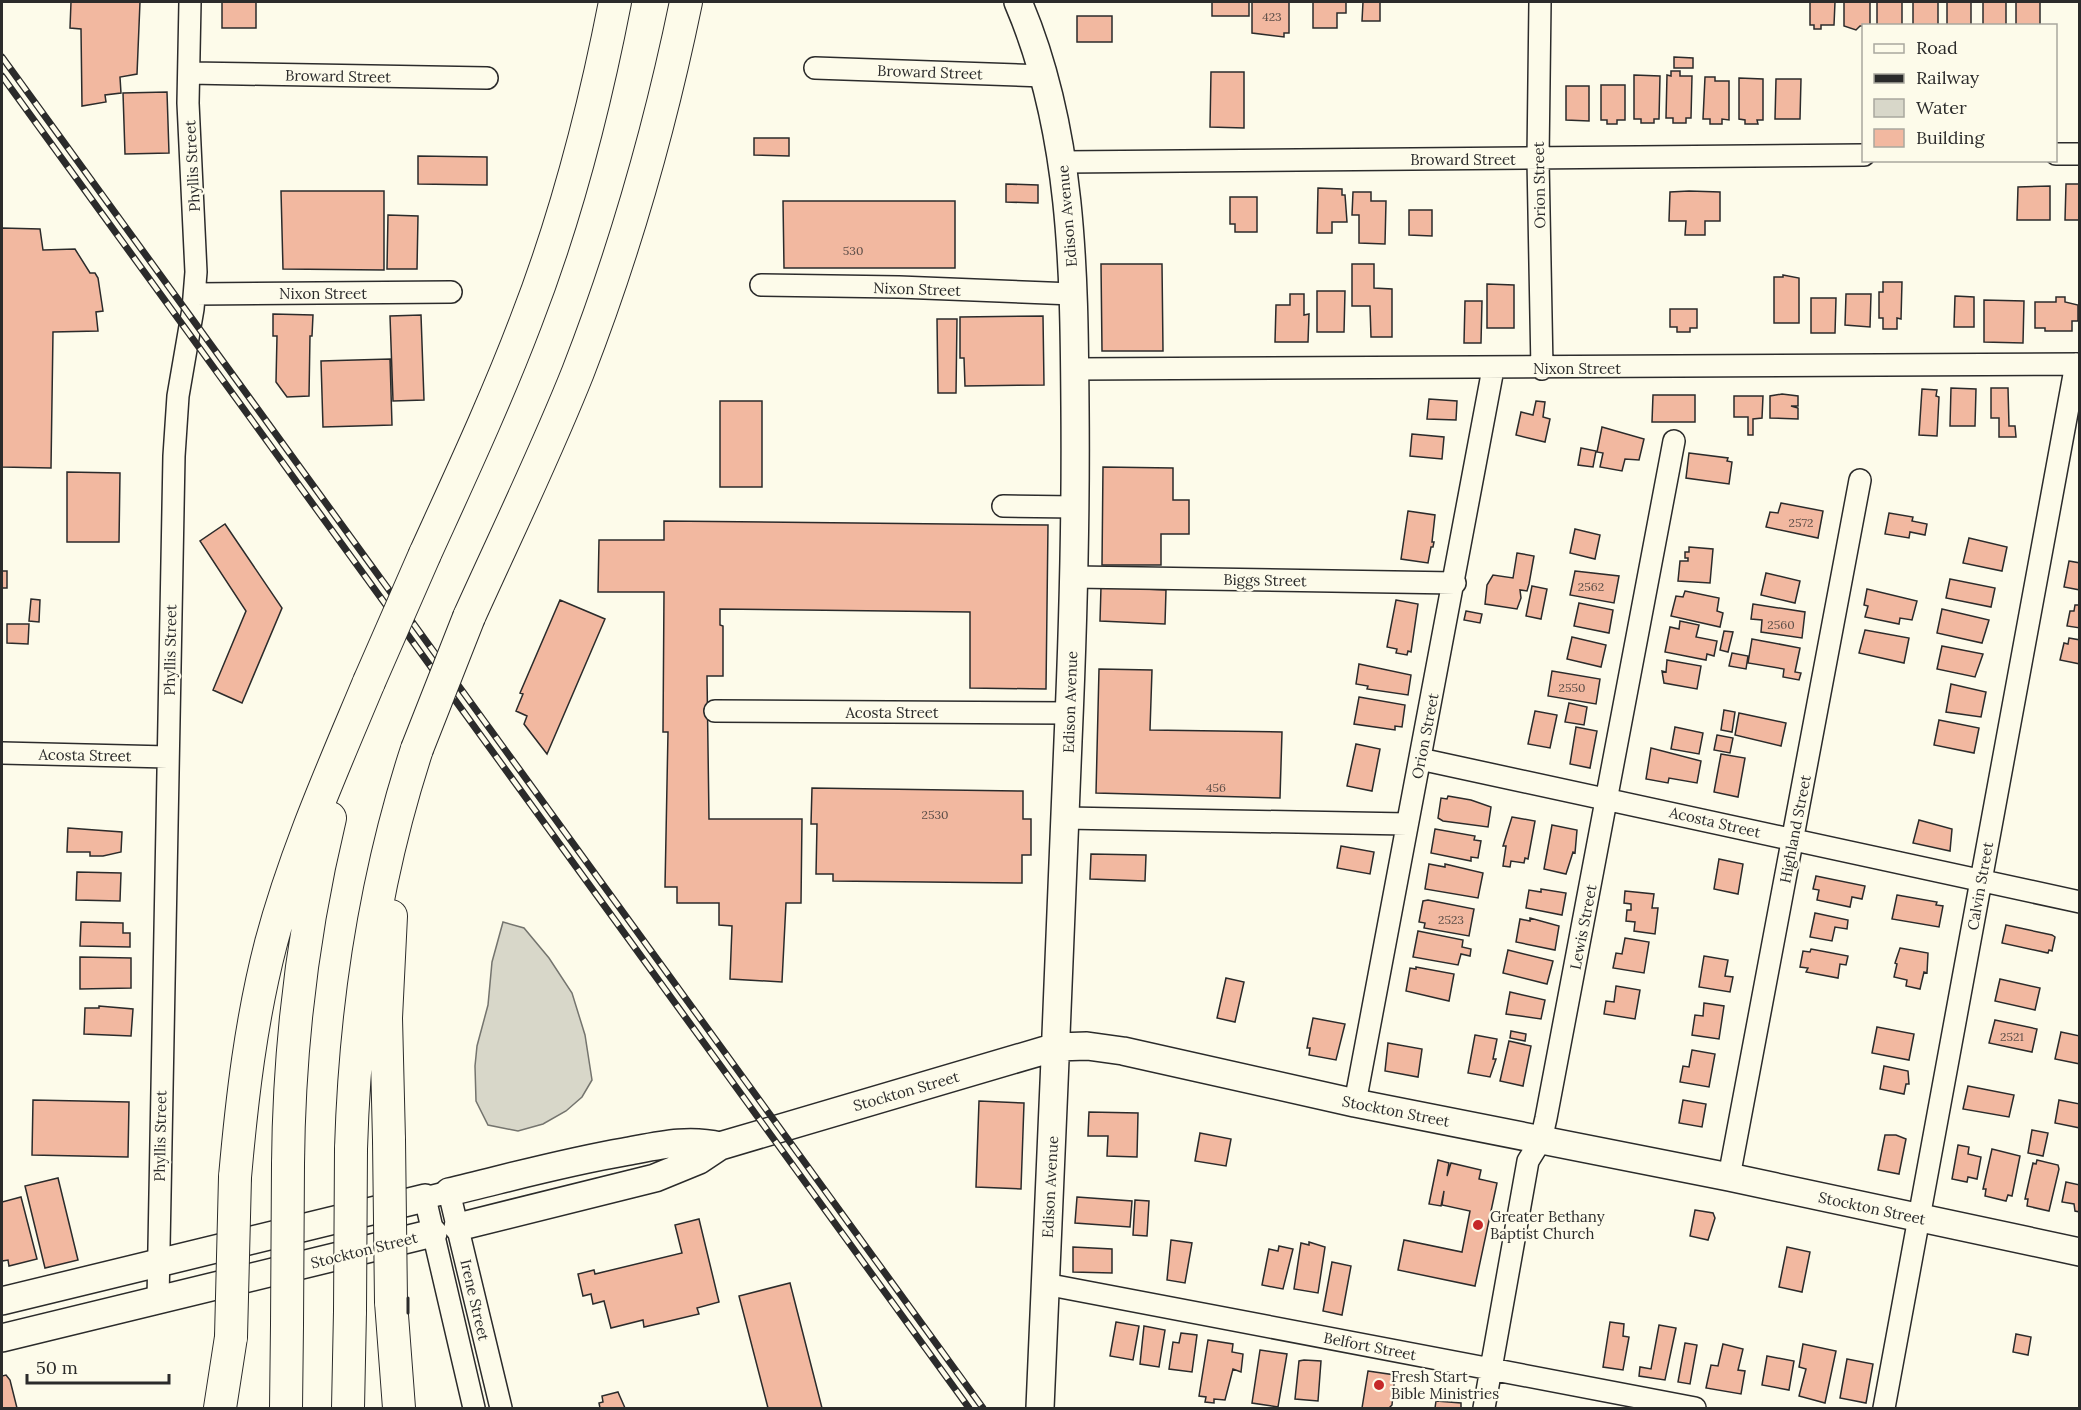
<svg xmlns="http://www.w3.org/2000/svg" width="2081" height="1410" viewBox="0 0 2081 1410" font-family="Lora,serif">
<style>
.water{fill:#d8d7c9;stroke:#74746e;stroke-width:1.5}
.building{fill:#f2b8a0;stroke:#2b2b2b;stroke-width:1.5}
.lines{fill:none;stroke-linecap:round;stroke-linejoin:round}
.minor-casing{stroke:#2b2b2b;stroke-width:24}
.major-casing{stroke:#2b2b2b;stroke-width:30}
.highway-casing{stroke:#2b2b2b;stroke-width:34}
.minor{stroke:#fdfbea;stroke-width:21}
.major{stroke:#fdfbea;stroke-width:27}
.highway{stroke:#fdfbea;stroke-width:32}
.rail-casing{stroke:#2b2b2b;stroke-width:7}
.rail{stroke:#fdfbea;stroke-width:4.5;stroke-dasharray:14;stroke-linecap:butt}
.highway-bridge-casing{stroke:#2b2b2b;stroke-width:34;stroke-linecap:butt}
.highway-bridge{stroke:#fdfbea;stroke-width:32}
.wall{stroke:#2b2b2b;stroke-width:3}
.poi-dot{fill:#c62828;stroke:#fdfbea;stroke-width:2}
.labels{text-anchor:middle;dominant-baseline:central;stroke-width:4.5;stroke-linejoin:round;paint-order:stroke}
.number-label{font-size:12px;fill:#5d4e48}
.street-label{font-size:15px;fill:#2b2b2b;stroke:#fdfbea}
.poi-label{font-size:15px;fill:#2b2b2b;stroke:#fdfbea;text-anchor:start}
</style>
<rect width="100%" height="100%" fill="#fdfbea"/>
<!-- water -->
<path class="water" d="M503,922L524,928L549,958L572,993L585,1035L592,1080L582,1097L566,1111L543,1124L518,1131L488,1125L476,1101L475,1066L477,1046L488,1005L492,962Z"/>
<!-- building -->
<path class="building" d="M71,2H140L137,74L120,77L121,93L105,95L106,102L82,106L81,29L70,28Z
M222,2H256V28H222Z
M1212,2H1249V16H1212Z
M1252,2H1289V33H1284V37L1252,33Z
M1313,2H1346V13H1337V28H1313Z
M1363,2H1380V21H1362Z
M1810,2H1835L1834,25H1821V29H1814V25H1810Z
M1844,2H1870V26H1860L1856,30L1844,26Z
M1877,2H1902V26H1877Z
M1913,2H1938V25L1913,26Z
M1947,2H1971V25H1947Z
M1983,2H2006V26H1983Z
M2016,2H2040V25H2016Z
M1077,16H1112V42H1077Z
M1674,57L1693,58V68H1674Z
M1671,71H1680V76H1692L1691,118H1686V123H1673V118H1666L1667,75L1671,76Z
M1211,72H1244V128L1210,127Z
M1634,75L1660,76L1659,119H1654V123H1641V119H1634Z
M1705,77H1715V81H1729V120L1722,119V124H1710V119H1703Z
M1739,78L1763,79V120H1757L1758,124H1745V120L1739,119Z
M1776,79H1801L1800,119H1775Z
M1601,85H1625V120H1617V124H1607V120H1601Z
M1566,86H1589V121L1566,120Z
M167,92L169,153L125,154L123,93Z
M754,138H789V156L754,155Z
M418,156L487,157V185L418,184Z
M1006,184L1038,185V203L1006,202Z
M2066,184H2080V220H2065Z
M2050,186V220H2017L2018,187Z
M1318,188L1342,189V195H1345L1347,222H1332V233H1317Z
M281,191H384V270L283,269Z
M1689,191L1720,192V221H1705V235H1685L1686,221H1669L1670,192Z
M1353,192H1371V201H1386L1385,244L1359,243V215H1352Z
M1230,197H1257V232H1235V224H1230Z
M783,201H955V268H784Z
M1409,210H1432V236L1409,235Z
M388,215L418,216L417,269H387Z
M2,228L40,229L43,250L75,249L90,273H95L98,278L103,311L96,312L98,331L53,332L51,468L2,467Z
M1101,264H1162L1163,351H1102Z
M1352,264H1374V288L1392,289V337H1371L1370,306H1352Z
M1783,275L1799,278V323H1774V277H1783Z
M1883,282H1902L1901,319L1897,318V329H1883V318H1879V292H1883Z
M1487,284L1514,285V328H1487Z
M1317,291H1345L1344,332H1317Z
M1290,294H1304V315L1309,314L1308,342H1275L1276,305H1290Z
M1846,294H1871L1870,327L1845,325Z
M1955,296L1974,297V327H1954Z
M2056,297H2065V302L2078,305V321H2072V331H2045V328H2035V302H2056Z
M1811,298H1836L1835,333H1811Z
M1984,300L2024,301L2023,343L1984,342Z
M1465,301H1482L1481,343H1464Z
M1670,309H1697V328H1690V332H1677V327H1670Z
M273,314L313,315L312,336H310L309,396L287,397L276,382L277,336H273Z
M421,315L424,400L393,401L390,316Z
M1043,316L1044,385L965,386L964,358H960V317Z
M937,319H957L956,393H938Z
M390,359L392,425L323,427L321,361Z
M1951,388L1976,389L1975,426H1950Z
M1991,388H2008L2009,426H2015L2016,437H1999V418H1991Z
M1922,389L1937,390L1936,396L1939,397L1937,436L1919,435Z
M1782,394L1798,396V406H1791L1798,408V419L1770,418V396Z
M1653,395H1695V422H1652Z
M1734,396H1763L1762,418L1753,419V435H1748V417H1734Z
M1429,399L1457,401L1456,420L1427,419Z
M720,401H762V487H720Z
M1536,401L1545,402L1543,417L1550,419L1545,442L1516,435L1521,412L1533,415Z
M1602,427L1644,439L1639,460L1625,459L1622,471L1600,467L1603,453L1597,452Z
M1412,434L1444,437L1442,459L1410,456Z
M1581,448L1596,451L1593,467L1578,465Z
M1689,453L1728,458L1727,461L1732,462L1729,484L1686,478Z
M1103,467L1173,468V500H1189V534H1161V565H1102Z
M67,472L120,473L119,542H67Z
M1781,503L1823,511L1818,538L1766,527L1770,512L1778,513Z
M1408,511L1435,515L1432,542H1434L1433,547H1431L1428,563L1401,559Z
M1889,513L1913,517L1912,521L1927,524L1925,535L1910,532L1909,538L1885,534Z
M664,521L1048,525L1046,689L970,688V612L720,609V625L723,626V676H707L709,819H802L801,903H786L782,982L730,979L732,926L719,925V903H677V887H665L668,732H663L664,592H598L599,540H664Z
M225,524L282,608L242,703L213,690L246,611L200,541Z
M1575,529L1600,535L1595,559L1570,553Z
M1969,538L2007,547L2002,571L1963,563Z
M1689,547L1713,549L1710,583L1678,581L1680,561H1688V558H1685V552H1689Z
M1517,553L1534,556L1529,584L1527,591L1520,590L1521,598L1517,609L1485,604L1487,585L1493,575L1513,578Z
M2069,561L2080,563V590L2064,587Z
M2,571H7V588H2Z
M1575,571L1619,576L1614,603L1570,595Z
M1766,573L1800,581L1795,603L1761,595Z
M1950,579L1995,588L1991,607L1946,598Z
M1532,586L1547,589L1541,619L1526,616Z
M1101,587L1166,590L1165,624L1100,621Z
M1867,589L1917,601L1912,620L1900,618L1899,624L1865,617L1868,606L1864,605Z
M1685,591L1719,598L1717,611L1723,613L1720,627L1671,616L1676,596L1683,597Z
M31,599L40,600L39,622L29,621Z
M560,600L605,619L547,754L524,724L527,716L516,711L523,694L520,693Z
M1396,600L1418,604L1411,652L1408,651L1407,655L1396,653L1397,649L1387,647Z
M1579,603L1613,610L1609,633L1574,626Z
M1753,604L1805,612L1802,638L1761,632L1762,620L1751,619Z
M2075,605H2080V628L2067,626L2070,611H2074Z
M1942,609L1989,620L1982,643L1937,633Z
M1466,611L1482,614L1480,623L1464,620Z
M1680,621L1699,625L1696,637L1717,641L1714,656L1707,654L1706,660L1665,652L1670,627L1679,629Z
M7,624H29L28,644L7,643Z
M1865,630L1909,638L1904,663L1859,653Z
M1724,631L1733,632L1728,652L1720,650Z
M1572,637L1606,645L1601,667L1567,659Z
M2069,638L2080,640V664L2060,660L2064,643L2068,644Z
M1752,639L1800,648L1795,672L1801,673L1799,680L1783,677L1784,669L1748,663Z
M1942,646L1983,654L1975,677L1937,669Z
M1732,653L1748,656L1746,669L1729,666Z
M1667,660L1701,666L1697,689L1664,683L1662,671L1666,672Z
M1359,664L1411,675L1408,695L1367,689L1368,686L1356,684Z
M1099,669L1152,670L1150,730L1282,732L1280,798L1096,793Z
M1552,671L1600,679L1596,704L1548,696Z
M1951,684L1986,692L1981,717L1946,712Z
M1359,697L1405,705L1402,727L1395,726V730L1354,724Z
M1569,703L1587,707L1584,725L1565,722Z
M1724,710L1735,712L1732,732L1721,730Z
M1535,711L1557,715L1550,748L1528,744Z
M1739,713L1786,723L1781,746L1735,735Z
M1939,720L1979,728L1974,753L1934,745Z
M1576,727L1597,731L1590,768L1570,764Z
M1675,727L1703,733L1699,754L1671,749Z
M1717,735L1733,738L1730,753L1714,750Z
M1356,744L1380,749L1372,791L1347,786Z
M1651,748L1701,761L1697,783L1669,778L1668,783L1646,779Z
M1721,754L1745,758L1738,797L1714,792Z
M812,788L1023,791V819H1031V855H1022V883L833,881V874H816L817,824H811Z
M1448,796L1471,800L1491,807L1488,827L1443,821L1438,818L1441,798L1447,799Z
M1512,817L1535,821L1528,859L1525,858L1524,863L1511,861L1510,867L1503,866L1506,846H1503Z
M1919,820L1952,829L1950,851L1913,843Z
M1552,825L1577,830L1575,853L1573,852L1566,874L1544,869Z
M68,828L122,832L121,852L103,856H90V852H67Z
M1435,829L1475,836L1474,840L1481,841L1478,858L1471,857V861L1431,853Z
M1341,846L1374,852L1370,874L1337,868Z
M1091,854L1146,855L1145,881L1090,879Z
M1719,859L1743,864L1738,894L1714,889Z
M1429,864L1445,867V864L1483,873L1478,898L1425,889Z
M77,872L121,873L120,901L76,900Z
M1816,876L1865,886L1862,899L1852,897L1850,907L1817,900L1819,890L1813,889Z
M1541,889L1566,893L1562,915L1526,908L1529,890L1541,892Z
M1625,891L1654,894L1652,908H1658L1655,934L1634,931L1635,922L1626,921L1627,910H1631V904L1624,903Z
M1897,895L1937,902L1936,905L1943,906L1939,927L1892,919Z
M1428,900L1474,909L1469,936L1424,928L1425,923L1419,922L1423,901Z
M1815,913L1848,920L1847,929L1835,927L1832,941L1810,937Z
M1530,918L1559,926L1555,950L1516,942L1520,919L1530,921Z
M81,922L123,923V933H130V947L80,946Z
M2006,925L2052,935L2055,937L2052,951L2049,950L2048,953L2002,943Z
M1418,931L1463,940L1462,947L1471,949L1470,956L1461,954L1458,965L1413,957Z
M1625,938L1649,942L1644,973L1613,968L1616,953L1622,954Z
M1900,948L1928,953L1927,973L1924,972L1920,989L1906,986L1907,980L1894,977L1897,964L1895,963Z
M1811,949L1848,956L1846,965L1840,964L1838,978L1806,972L1808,968L1800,967L1803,951L1810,952Z
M1508,950L1553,961L1547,984L1503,973Z
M1704,956L1728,960L1725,976L1733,977L1730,992L1699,987Z
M80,957L131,958V988L80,989Z
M1416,967L1454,974L1449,1001L1406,991L1410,968L1416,969Z
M1226,978L1244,982L1235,1022L1217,1018Z
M2000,979L2040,988L2035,1010L1995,1001Z
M1616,986L1640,990L1635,1019L1604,1014L1606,1001L1614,1002Z
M1510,992L1545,1000L1541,1019L1506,1014Z
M1704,1003L1724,1006L1719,1039L1692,1035L1695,1015L1703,1016Z
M99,1006L133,1009L131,1036L84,1034L85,1008H99Z
M1313,1018L1345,1024L1336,1060L1309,1055L1310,1048H1307Z
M1995,1020L2037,1029L2032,1052L1989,1043Z
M1877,1027L1914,1034L1909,1060L1872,1053Z
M1511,1031L1526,1034L1525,1041L1510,1038Z
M2061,1032L2080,1036V1064L2055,1059Z
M1475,1035L1497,1039L1493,1059H1496L1490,1077L1468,1073Z
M1509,1041L1531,1046L1523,1086L1500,1081Z
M1388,1043L1422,1049L1418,1077L1385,1071Z
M1692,1050L1715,1054L1709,1087L1680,1082L1683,1066L1689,1067Z
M1884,1066L1908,1071L1909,1084H1906L1904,1094L1880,1089Z
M1968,1086L2014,1095L2009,1117L1963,1109Z
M33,1100L129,1102L128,1157L32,1155Z
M1683,1100L1706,1104L1702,1127L1679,1123Z
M2059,1100L2080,1104V1128L2055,1123Z
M979,1101L1024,1103L1021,1189L976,1187Z
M1089,1112L1138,1113L1137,1157L1107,1156L1108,1136H1088Z
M2032,1130L2048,1133L2043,1156L2028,1153Z
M1200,1133L1231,1139L1226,1166L1195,1161Z
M1885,1135H1896L1906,1139L1899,1174L1878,1170Z
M1958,1145L1969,1147L1968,1154L1981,1157L1977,1179L1968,1177L1967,1182L1952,1179Z
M1992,1149L2020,1156L2012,1196L2008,1195L2006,1201L1985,1196L1986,1189H1983Z
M1438,1160L1449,1163L1447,1176L1451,1163L1481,1170L1479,1179L1497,1183L1475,1286L1398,1270L1404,1240L1462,1252L1470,1211L1442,1205L1444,1191L1441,1206L1429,1204Z
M2037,1160L2058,1165L2059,1169L2049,1211L2027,1206L2028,1199H2025L2033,1163L2036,1164Z
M58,1178L78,1260L45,1268L25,1186Z
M2066,1182L2080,1185V1212L2075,1211L2074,1204L2062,1202Z
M21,1197L37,1259L9,1266L8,1260L2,1261V1202Z
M1077,1197L1132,1201L1130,1227L1075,1223Z
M1135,1200L1149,1201L1147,1236L1133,1235Z
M1695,1210L1713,1213L1715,1218L1708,1240L1690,1236Z
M699,1219L719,1302L697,1308L699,1314L644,1327L643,1320L611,1328L604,1301L593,1304L591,1294L583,1296L578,1274L594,1270L595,1274L682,1253L675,1225Z
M1171,1240L1192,1243L1185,1283L1167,1280Z
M1309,1242L1325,1247L1318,1293L1294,1289L1301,1243L1309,1245Z
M1279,1246L1293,1249L1283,1289L1262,1285L1269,1249L1278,1251Z
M1073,1247L1112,1249V1273L1073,1272Z
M1787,1247L1810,1252L1802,1292L1779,1287Z
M1332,1262L1351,1266L1342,1315L1323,1311Z
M790,1283L822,1408H768L739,1296Z
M1116,1322L1139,1326L1133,1360L1110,1356Z
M1610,1322L1624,1324L1623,1336L1629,1337L1623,1370L1603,1367Z
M1659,1325L1676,1328L1665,1380L1639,1376L1640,1367L1651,1369Z
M1144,1326L1165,1330L1159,1367L1140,1364Z
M1181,1333L1197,1335L1192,1372L1169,1369L1173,1342L1179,1343Z
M2016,1334L2031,1337L2028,1355L2013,1352Z
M1208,1340L1233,1344L1232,1352L1243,1354L1241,1372L1233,1369L1225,1400L1214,1399V1403L1205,1402L1206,1397L1199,1396Z
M1685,1343L1697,1345L1690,1384L1678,1382Z
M1723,1344L1743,1349L1738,1370L1745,1371L1741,1394L1706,1388L1711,1365L1718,1366Z
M1803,1344L1836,1351L1825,1403L1799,1396L1806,1369L1799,1367Z
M1260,1350L1287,1354L1278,1407L1252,1403Z
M1767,1356L1794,1361L1789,1390L1762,1385Z
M1847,1359L1873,1364L1866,1403L1840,1398Z
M1304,1360L1321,1361L1318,1401L1295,1399L1299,1361Z
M1368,1371L1395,1375L1392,1405L1389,1408H1362Z
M6,1375L10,1380L17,1408H2V1376Z
M618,1392L625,1408H600L599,1403L603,1402L602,1396Z
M1436,1401L1461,1403V1408H1435Z"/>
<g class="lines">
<!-- minor casing -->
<g class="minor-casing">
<path id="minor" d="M1540,2L1538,159L1542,369
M815,68L1044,76
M189,73L487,78
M2056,154H2080
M1063,162L1864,155
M761,285L899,287L1073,294
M195,294L451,292
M1075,369L2080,364
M1003,506L1076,507
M1075,577L1455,583
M715,711L1070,713
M2,753L168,757
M1420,759L2080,902
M1065,818L1407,824
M1355,1103L1493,369
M1729,1177L1860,480
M1045,1284L1695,1408
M158,1300L174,456L178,396L193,309L196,272L188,103L190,2
M474,1408L425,1198L449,1192L501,1408
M1484,1408L1528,1161L1541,1140L1546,1118L1674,441
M1884,1408L2076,364"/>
</g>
<!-- major casing -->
<g class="major-casing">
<path id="major" d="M1018,2C1073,130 1074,270 1075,407C1076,518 1073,629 1068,741C1059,963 1050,1186 1040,1408
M449,1192C508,1178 565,1162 624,1152C657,1146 687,1138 720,1146
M458,1227L655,1178L699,1160L720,1146L1056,1047L1087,1046L1123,1051L1355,1103L1729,1177L2080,1252
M2,1301L425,1198
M2,1338L433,1233"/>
</g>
<!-- highway casing -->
<g class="highway-casing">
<path id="highway" d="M425,554C460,477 496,400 526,321C566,218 594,110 615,2
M469,617C506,535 545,455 578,372C625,251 660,128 686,2
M389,1140L386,1018L391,916
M351,1149C355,1012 374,880 417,749
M288,1164C289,1045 302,934 330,818
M235,1177C242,1098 251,1020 271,943C295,853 333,768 369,682
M391,1302L399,1408
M220,1408L231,1337
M286,1408L287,1325
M348,1408L350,1311"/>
</g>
<!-- minor -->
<use href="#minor" class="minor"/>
<!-- major -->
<use href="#major" class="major"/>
<!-- highway -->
<use href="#highway" class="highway"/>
<!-- rail casing -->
<g class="rail-casing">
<path id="rail" d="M2,57L983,1408
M2,76L969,1408"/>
</g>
<!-- rail -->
<use href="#rail" class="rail"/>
<!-- highway-bridge casing -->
<g class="highway-bridge-casing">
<path id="highway-bridge" d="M369,682L425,554
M417,749L469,617
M389,1140L391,1302
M350,1311L351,1149
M287,1325L288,1164
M231,1337L235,1177"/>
</g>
<!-- highway-bridge -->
<use href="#highway-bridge" class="highway-bridge"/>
<!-- wall -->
<path class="wall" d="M408,1313V1298"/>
</g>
<!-- markers -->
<g class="poi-dot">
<circle cx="1478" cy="1225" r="6"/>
<circle cx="1379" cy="1385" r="6"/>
</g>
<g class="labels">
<!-- number labels -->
<g class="number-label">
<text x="1272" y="16">423</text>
<text x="853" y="250">530</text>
<text x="1801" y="522">2572</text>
<text x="1591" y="586">2562</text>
<text x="1781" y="624">2560</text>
<text x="1572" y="687">2550</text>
<text x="1216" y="787">456</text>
<text x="935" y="814">2530</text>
<text x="1451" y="919">2523</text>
<text x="2012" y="1036">2521</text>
</g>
<!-- street labels -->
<g class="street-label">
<text transform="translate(930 72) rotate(2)">Broward Street</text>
<text transform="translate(338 76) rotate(1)">Broward Street</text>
<text x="1463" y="159">Broward Street</text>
<text transform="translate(192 166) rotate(-93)">Phyllis Street</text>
<text transform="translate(1539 185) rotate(-91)">Orion Street</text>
<text transform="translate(1067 216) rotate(-95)">Edison Avenue</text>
<text transform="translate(917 289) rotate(2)">Nixon Street</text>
<text x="323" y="293">Nixon Street</text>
<text x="1577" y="368">Nixon Street</text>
<text transform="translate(1265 580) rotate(1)">Biggs Street</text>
<text transform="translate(170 650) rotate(-89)">Phyllis Street</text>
<text transform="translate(1070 702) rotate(-88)">Edison Avenue</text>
<text x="892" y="712">Acosta Street</text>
<text transform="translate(1425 736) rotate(-79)">Orion Street</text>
<text transform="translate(85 755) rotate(1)">Acosta Street</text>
<text transform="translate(1715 822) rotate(13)">Acosta Street</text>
<text transform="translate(1795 829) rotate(-79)">Highland Street</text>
<text transform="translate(1980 886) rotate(-80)">Calvin Street</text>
<text transform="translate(1583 927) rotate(-79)">Lewis Street</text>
<text transform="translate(906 1091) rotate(-16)">Stockton Street</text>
<text transform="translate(1396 1111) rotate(11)">Stockton Street</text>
<text transform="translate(160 1136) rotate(-89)">Phyllis Street</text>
<text transform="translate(1050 1187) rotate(-87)">Edison Avenue</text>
<text transform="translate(1872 1208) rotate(12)">Stockton Street</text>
<text transform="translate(364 1250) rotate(-14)">Stockton Street</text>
<text transform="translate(475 1300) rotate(77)">Irene Street</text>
<text transform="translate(1370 1346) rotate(11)">Belfort Street</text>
</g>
<!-- poi labels -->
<g class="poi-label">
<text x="1490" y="1216">Greater Bethany<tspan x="1490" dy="17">Baptist Church</tspan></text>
<text x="1391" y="1376">Fresh Start<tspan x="1391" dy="17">Bible Ministries</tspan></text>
</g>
</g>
<!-- border -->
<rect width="2081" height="1410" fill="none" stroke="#2b2b2b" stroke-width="6"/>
<!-- legend -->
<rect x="1862" y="24" width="195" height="138" fill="#fdfbea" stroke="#a9a89e" stroke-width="1.5"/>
<rect x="1874" y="44" width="30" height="9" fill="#fdfbea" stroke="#a9a89e" stroke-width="1.5"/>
<text x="1916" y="54" font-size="18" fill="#2b2b2b">Road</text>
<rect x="1874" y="74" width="30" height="9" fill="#2b2b2b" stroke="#a9a89e" stroke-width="1.5"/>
<text x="1916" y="84" font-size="18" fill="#2b2b2b">Railway</text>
<rect x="1874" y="99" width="30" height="18" fill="#d8d7c9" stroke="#a9a89e" stroke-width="1.5"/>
<text x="1916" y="114" font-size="18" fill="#2b2b2b">Water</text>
<rect x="1874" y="129" width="30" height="18" fill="#f2b8a0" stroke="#a9a89e" stroke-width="1.5"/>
<text x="1916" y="144" font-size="18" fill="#2b2b2b">Building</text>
<!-- scale -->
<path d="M27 1374v9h142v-9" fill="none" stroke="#2b2b2b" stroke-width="3"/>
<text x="36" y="1374" font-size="18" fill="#2b2b2b" stroke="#fdfbea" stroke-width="4.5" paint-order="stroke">50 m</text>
</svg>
